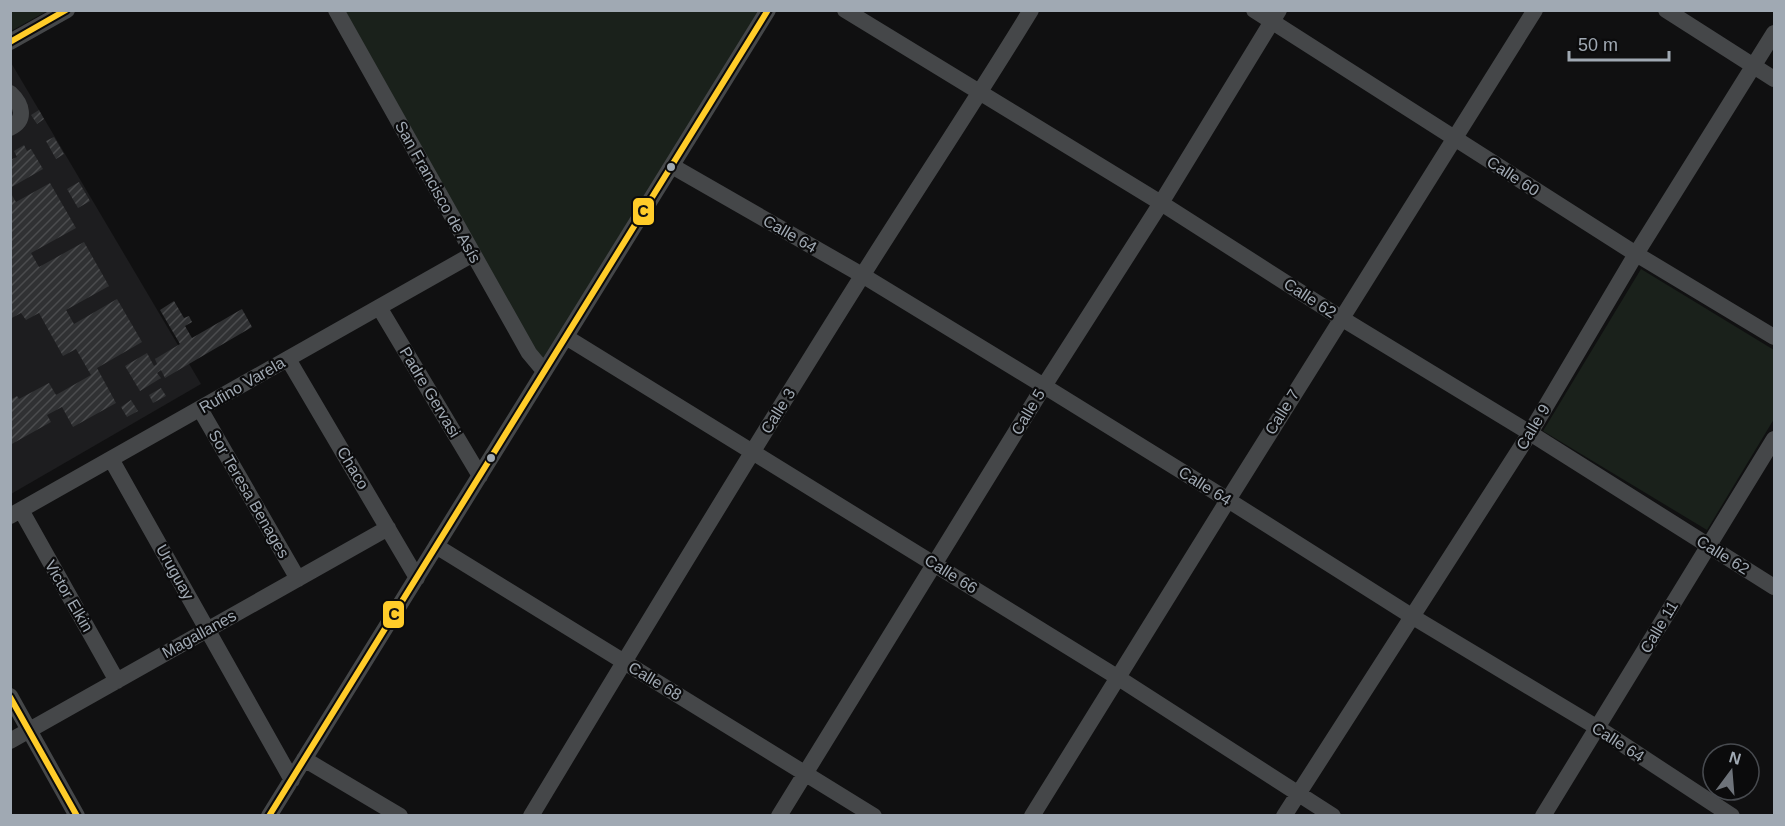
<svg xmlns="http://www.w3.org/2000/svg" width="1785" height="826" viewBox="0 0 1785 826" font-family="Helvetica,sans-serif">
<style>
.built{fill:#1d1d1f}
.park{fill:#1a211b}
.building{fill:url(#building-hatch)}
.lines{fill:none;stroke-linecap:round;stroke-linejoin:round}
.minor{stroke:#454749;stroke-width:16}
.bus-1-casing{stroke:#0b0b0c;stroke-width:10}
.bus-1{stroke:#ffcc29;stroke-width:6}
.bus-dot{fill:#a0a9b3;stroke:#0b0b0c;stroke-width:2}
.labels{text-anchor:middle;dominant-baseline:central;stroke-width:4.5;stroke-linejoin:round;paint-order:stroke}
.street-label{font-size:16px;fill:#a0a9b3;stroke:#0b0b0c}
.line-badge{stroke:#0b0b0c;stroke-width:2}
.pale-badge-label{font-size:16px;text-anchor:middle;font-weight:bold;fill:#111}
</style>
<defs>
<pattern id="building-hatch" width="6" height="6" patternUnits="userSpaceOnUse" patternTransform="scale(1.5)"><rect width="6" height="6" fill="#303133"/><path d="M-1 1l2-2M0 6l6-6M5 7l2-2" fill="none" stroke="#4b4c4e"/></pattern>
</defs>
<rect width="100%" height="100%" fill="#101011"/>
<!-- built -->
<path class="built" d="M10,61L201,384L11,494H10Z"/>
<!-- park -->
<path class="park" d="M11,10H47V11L11,31Z
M337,11H768L544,371Z
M1641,269L1774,350V419L1707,530L1543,431Z"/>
<!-- building -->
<path class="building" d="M39,110L44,119L37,124L31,115Z
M54,137L64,154L56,159L46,141Z
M24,145L27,151L31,149L43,169L10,188V160L17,157L14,151Z
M79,182L90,201L78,208L67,189Z
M50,183L76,228L31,253L39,267L84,242L109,286L66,310L74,324L117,299L142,342L97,368L116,403L73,427L62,407L47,415L51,422L10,445V400L17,396L19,399L49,383L56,395L91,375L76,349L63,356L39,313L26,320L21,313L10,319V192L16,202Z
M174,301L184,318L189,316L192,322L185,326L192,338L242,309L252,327L165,378L161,370L157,373L161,378L140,391L125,366L147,353L154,366L157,364L155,359L180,344L160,310Z
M161,388L166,396L153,403L149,395Z
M131,400L138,411L127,417L121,407Z"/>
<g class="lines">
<!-- minor -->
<path class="minor" d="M336,10L529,353L544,371
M845,10L1161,203L1341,318L1530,433L1774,587
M1254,10L1636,254L1774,337
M1666,10L1774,79
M10,42L67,10
M10,93C22,104 27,120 10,128
M672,166L862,275L1044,386L1228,500L1413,617L1598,728L1732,816
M379,307L480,476
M566,337L1117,677L1333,816
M288,359L417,578
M200,409L298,579
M111,459L292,780
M21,510L117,681
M10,516L473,254
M436,546L874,816
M10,696L77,816
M10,741L388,528
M304,759L400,816
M269,816L768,10
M531,816C640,635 750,454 862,276C918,187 976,100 1031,10
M779,816L1044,386L1161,203L1279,10
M1032,816L1228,500L1535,10
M1284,816L1530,433L1636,254L1774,33
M1543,816L1774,439"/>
<!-- bus-1 casing -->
<g class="bus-1-casing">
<path id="bus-1" d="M10,42L66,10
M10,697L77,816
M269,816L768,10"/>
</g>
<!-- bus-1 -->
<use href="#bus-1" class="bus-1"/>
</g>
<!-- markers -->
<g class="bus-dot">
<circle cx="671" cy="167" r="5"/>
<circle cx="491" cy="458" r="5"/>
</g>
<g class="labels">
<!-- street labels -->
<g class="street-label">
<text transform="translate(1513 176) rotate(33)">Calle 60</text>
<text transform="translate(438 192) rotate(61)">San Francisco de Asís</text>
<text transform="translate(790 234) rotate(30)">Calle 64</text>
<text transform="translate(1310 298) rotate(33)">Calle 62</text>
<text transform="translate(242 385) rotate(-30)">Rufino Varela</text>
<text transform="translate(430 392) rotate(59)">Padre Gervasi</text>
<text transform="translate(778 411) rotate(-58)">Calle 3</text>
<text transform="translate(1028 412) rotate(-59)">Calle 5</text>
<text transform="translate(1282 412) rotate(-58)">Calle 7</text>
<text transform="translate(1533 427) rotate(-59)">Calle 9</text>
<text transform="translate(353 468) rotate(59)">Chaco</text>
<text transform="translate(1205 486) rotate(32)">Calle 64</text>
<text transform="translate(249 494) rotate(60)">Sor Teresa Benages</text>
<text transform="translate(1723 555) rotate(32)">Calle 62</text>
<text transform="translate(175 572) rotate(61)">Uruguay</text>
<text transform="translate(951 574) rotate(32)">Calle 66</text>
<text transform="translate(69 596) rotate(60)">Victor Elkin</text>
<text transform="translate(1659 627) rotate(-59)">Calle 11</text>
<text transform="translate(199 634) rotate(-29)">Magallanes</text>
<text transform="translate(655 681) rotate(31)">Calle 68</text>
<text transform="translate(1618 742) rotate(33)">Calle 64</text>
</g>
</g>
<g class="line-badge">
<rect x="632" y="197" width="23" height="29" rx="6" fill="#ffcc29"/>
<rect x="382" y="600" width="23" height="29" rx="6" fill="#ffcc29"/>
</g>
<g class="pale-badge-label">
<text x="643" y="217">C</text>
<text x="394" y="620">C</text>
</g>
<!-- border -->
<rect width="1785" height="826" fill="none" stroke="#a0a9b3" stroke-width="24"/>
<!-- north arrow -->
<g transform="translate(1731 772) rotate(16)"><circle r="28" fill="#0b0b0c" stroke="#474a4f" stroke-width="1.5"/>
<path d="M0-4.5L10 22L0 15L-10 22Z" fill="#6e737a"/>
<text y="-9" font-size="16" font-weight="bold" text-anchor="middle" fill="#a0a9b3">N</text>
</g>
<!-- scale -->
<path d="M1569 51v9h100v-9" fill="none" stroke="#a0a9b3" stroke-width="3"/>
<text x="1578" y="51" font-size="18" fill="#a0a9b3" stroke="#0b0b0c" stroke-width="4.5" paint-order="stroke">50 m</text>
</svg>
